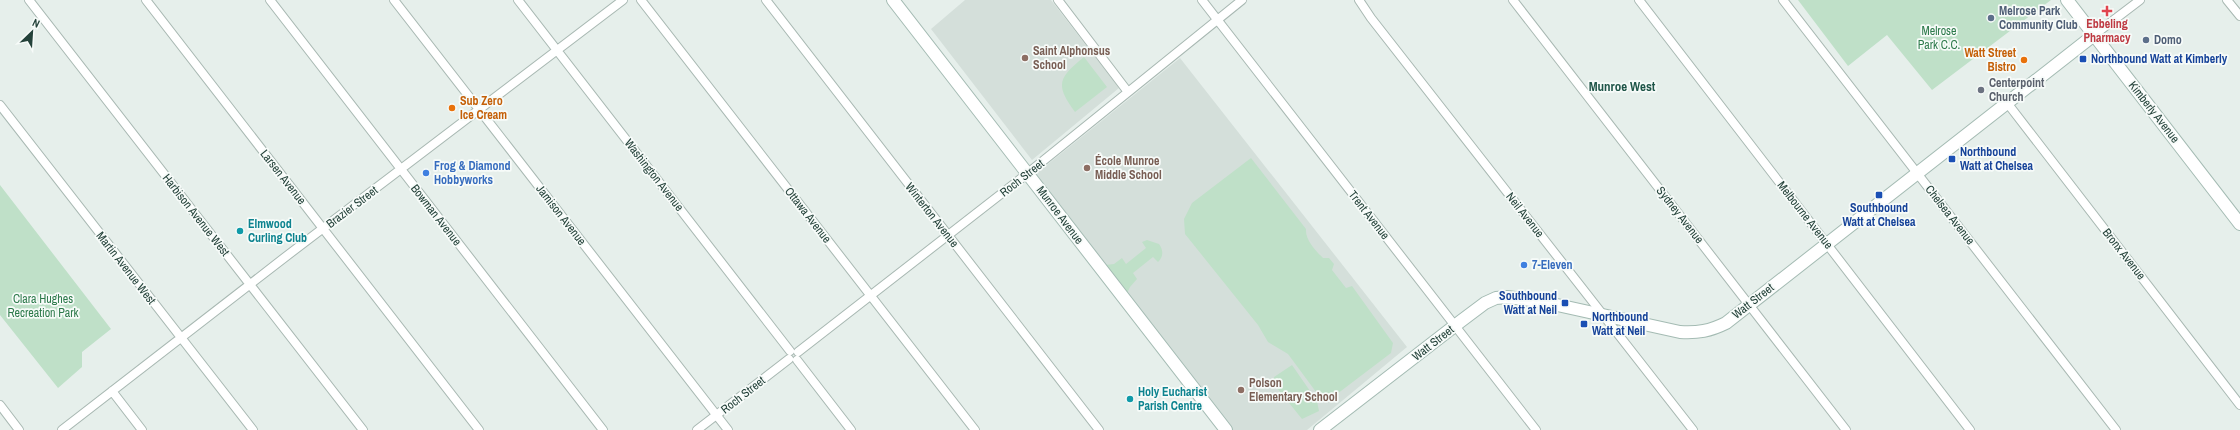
<svg xmlns="http://www.w3.org/2000/svg" width="2240" height="430" viewBox="0 0 2240 430" font-family="'Archivo Narrow',sans-serif">
<style>
.built{fill:#d4dfda}
.green{fill:#bfe0c8}
.lines{fill:none;stroke-linecap:round;stroke-linejoin:round}
.street-casing{stroke:#a8b8b2;stroke-width:10}
.secondary-casing{stroke:#a4bbb3;stroke-width:14}
.street{stroke:#fff;stroke-width:8}
.secondary{stroke:#fff;stroke-width:12}
.health-dot{fill:#e0444e;stroke:#f7fbf9;stroke-width:1.5}
.service-dot{fill:#5c6f8a;stroke:#f7fbf9;stroke-width:1.5}
.education-dot{fill:#8d6e63;stroke:#f7fbf9;stroke-width:1.5}
.transit-dot{fill:#1a4fb4;stroke:#f7fbf9;stroke-width:1.5}
.food-dot{fill:#e8710a;stroke:#f7fbf9;stroke-width:1.5}
.worship-dot{fill:#6b7280;stroke:#f7fbf9;stroke-width:1.5}
.shop-dot{fill:#3f7fe0;stroke:#f7fbf9;stroke-width:1.5}
.culture-dot{fill:#0f9aa8;stroke:#f7fbf9;stroke-width:1.5}
.labels{text-anchor:middle;dominant-baseline:central;stroke-width:3.5;stroke-linejoin:round;paint-order:stroke}
.service-label{font-size:12px;font-weight:bold;fill:#4e5e75;stroke:#f7fbf9;text-anchor:start}
.health-label{font-size:12px;font-weight:bold;fill:#be3a42;stroke:#f7fbf9}
.park-label{font-size:12px;fill:#2d7a4b;stroke:#f7fbf9}
.education-label{font-size:12px;font-weight:bold;fill:#785e54;stroke:#f7fbf9;text-anchor:start}
.food-label{font-size:12px;font-weight:bold;fill:#c56008;stroke:#f7fbf9;text-anchor:end}
.transit-label{font-size:12px;font-weight:bold;fill:#164399;stroke:#f7fbf9;text-anchor:start}
.worship-label{font-size:12px;font-weight:bold;fill:#5b616d;stroke:#f7fbf9;text-anchor:start}
.street-label{font-size:12px;fill:#24423a;stroke:#f7fbf9}
.shop-label{font-size:12px;font-weight:bold;fill:#366cbe;stroke:#f7fbf9;text-anchor:start}
.culture-label{font-size:12px;font-weight:bold;fill:#0d838f;stroke:#f7fbf9;text-anchor:start}
.neighbourhood-label{font-size:13px;font-weight:bold;fill:#1f5548;stroke:#f7fbf9}
</style>
<rect width="100%" height="100%" fill="#e6efeb"/>
<!-- built -->
<path class="built" d="M965,0H1051L1119,88L1032,160L931,29Z
M1180,58L1407,347L1307,430H1232L1033,176Z"/>
<!-- green -->
<path class="green" d="M1798,0H2051L1932,90L1887,35L1848,66Z
M1084,57L1107,87L1075,112C1055,85 1058,78 1084,57Z
M1251,158L1306,229C1305,240 1316,251 1323,258H1329L1334,264L1332,270L1346,288L1352,286L1393,343L1391,353L1333,397L1323,398L1319,396L1288,354L1268,342L1258,325L1185,234L1184,219L1192,203Z
M0,185L111,329L82,352V367L58,388L0,315Z
M1147,240L1159,244C1164,251 1163,257 1158,262L1153,257L1133,273L1137,279L1130,287L1127,293L1105,265L1114,264L1122,258L1126,264L1146,248L1142,242Z
M1292,365L1317,401L1319,411L1302,419L1273,383L1274,377Z"/>
<g class="lines">
<!-- street casing -->
<g class="street-casing">
<path id="street" d="M29,0L363,430
M146,0L479,430
M270,0L603,430
M394,0L728,430
M518,0L790,351
M641,0L975,430
M766,0L1099,430
M1058,0L1128,92
M1202,0L1536,430
M1359,0L1371,18L1693,430
M1513,0L1846,430
M1639,0L1970,430
M1783,0L2116,430
M2227,0L2240,16
M2094,35L2140,0
M2008,104L2240,405
M0,105L253,430
M798,352L1028,173L1242,0
M797,360L851,430
M112,391L142,430
M0,405L19,430
M62,430L284,258L623,0
M697,430L789,359"/>
</g>
<!-- secondary casing -->
<g class="secondary-casing">
<path id="secondary" d="M893,0L1226,430
M2067,0L2240,224
M1320,430L1461,321L1485,303L1496,298L1507,297L1539,301L1680,332C1698,333 1710,331 1726,323L2094,35"/>
</g>
<!-- street -->
<use href="#street" class="street"/>
<!-- secondary -->
<use href="#secondary" class="secondary"/>
</g>
<!-- markers -->
<path class="health-dot" d="M2105 5h4v4h4v4h-4v4h-4v-4h-4v-4h4z"/>
<g class="service-dot">
<circle cx="1991" cy="18" r="4"/>
<circle cx="2146" cy="40" r="4"/>
</g>
<g class="education-dot">
<circle cx="1025" cy="58" r="4"/>
<circle cx="1087" cy="168" r="4"/>
<circle cx="1241" cy="390" r="4"/>
</g>
<g class="transit-dot">
<rect x="2079" y="55" width="8" height="8" rx="2"/>
<rect x="1948" y="155" width="8" height="8" rx="2"/>
<rect x="1875" y="191" width="8" height="8" rx="2"/>
<rect x="1561" y="299" width="8" height="8" rx="2"/>
<rect x="1580" y="320" width="8" height="8" rx="2"/>
</g>
<g class="food-dot">
<circle cx="2024" cy="60" r="4"/>
<circle cx="452" cy="108" r="4"/>
</g>
<circle class="worship-dot" cx="1981" cy="90" r="4"/>
<g class="shop-dot">
<circle cx="426" cy="173" r="4"/>
<circle cx="1524" cy="265" r="4"/>
</g>
<g class="culture-dot">
<circle cx="240" cy="231" r="4"/>
<circle cx="1130" cy="399" r="4"/>
</g>
<g class="labels">
<!-- service labels -->
<g class="service-label">
<text x="1999" y="11">Melrose Park<tspan x="1999" dy="14">Community Club</tspan></text>
<text x="2154" y="40">Domo</text>
</g>
<!-- health labels -->
<g class="health-label">
<text x="2107" y="24">Ebbeling<tspan x="2107" dy="14">Pharmacy</tspan></text>
</g>
<!-- park labels -->
<g class="park-label">
<text x="1939" y="31">Melrose<tspan x="1939" dy="14">Park C.C.</tspan></text>
<text x="43" y="299">Clara Hughes<tspan x="43" dy="14">Recreation Park</tspan></text>
</g>
<!-- education labels -->
<g class="education-label">
<text x="1033" y="51">Saint Alphonsus<tspan x="1033" dy="14">School</tspan></text>
<text x="1095" y="161">École Munroe<tspan x="1095" dy="14">Middle School</tspan></text>
<text x="1249" y="383">Polson<tspan x="1249" dy="14">Elementary School</tspan></text>
</g>
<!-- food labels -->
<g class="food-label">
<text x="2016" y="53">Watt Street<tspan x="2016" dy="14">Bistro</tspan></text>
<text x="460" y="101" text-anchor="start">Sub Zero<tspan x="460" dy="14">Ice Cream</tspan></text>
</g>
<!-- transit labels -->
<g class="transit-label">
<text x="2091" y="59">Northbound Watt at Kimberly</text>
<text x="1960" y="152">Northbound<tspan x="1960" dy="14">Watt at Chelsea</tspan></text>
<text x="1879" y="208" text-anchor="middle">Southbound<tspan x="1879" dy="14">Watt at Chelsea</tspan></text>
<text x="1557" y="296" text-anchor="end">Southbound<tspan x="1557" dy="14">Watt at Neil</tspan></text>
<text x="1592" y="317">Northbound<tspan x="1592" dy="14">Watt at Neil</tspan></text>
</g>
<!-- worship labels -->
<g class="worship-label">
<text x="1989" y="83">Centerpoint<tspan x="1989" dy="14">Church</tspan></text>
</g>
<!-- street labels -->
<g class="street-label">
<text transform="translate(2154 112) rotate(52)">Kimberly Avenue</text>
<text transform="translate(654 175) rotate(52)">Washington Avenue</text>
<text transform="translate(283 177) rotate(52)">Larsen Avenue</text>
<text transform="translate(1022 178) rotate(-38)">Roch Street</text>
<text transform="translate(352 207) rotate(-37)">Brazier Street</text>
<text transform="translate(196 215) rotate(52)">Harbison Avenue West</text>
<text transform="translate(436 215) rotate(52)">Bowman Avenue</text>
<text transform="translate(561 215) rotate(52)">Jamison Avenue</text>
<text transform="translate(808 215) rotate(52)">Ottawa Avenue</text>
<text transform="translate(932 215) rotate(52)">Winterton Avenue</text>
<text transform="translate(1060 215) rotate(53)">Munroe Avenue</text>
<text transform="translate(1369 215) rotate(52)">Trent Avenue</text>
<text transform="translate(1525 215) rotate(52)">Neil Avenue</text>
<text transform="translate(1680 215) rotate(52)">Sydney Avenue</text>
<text transform="translate(1805 215) rotate(52)">Melbourne Avenue</text>
<text transform="translate(1950 215) rotate(52)">Chelsea Avenue</text>
<text transform="translate(2124 254) rotate(52)">Bronx Avenue</text>
<text transform="translate(126 268) rotate(52)">Martin Avenue West</text>
<text transform="translate(1753 301) rotate(-38)">Watt Street</text>
<text transform="translate(1433 343) rotate(-38)">Watt Street</text>
<text transform="translate(743 395) rotate(-38)">Roch Street</text>
</g>
<!-- shop labels -->
<g class="shop-label">
<text x="434" y="166">Frog &amp; Diamond<tspan x="434" dy="14">Hobbyworks</tspan></text>
<text x="1532" y="265">7-Eleven</text>
</g>
<!-- culture labels -->
<g class="culture-label">
<text x="248" y="224">Elmwood<tspan x="248" dy="14">Curling Club</tspan></text>
<text x="1138" y="392">Holy Eucharist<tspan x="1138" dy="14">Parish Centre</tspan></text>
</g>
<!-- neighbourhood labels -->
<g class="neighbourhood-label">
<text x="1622" y="86">Munroe West</text>
</g>
</g>
<!-- north arrow -->
<g transform="translate(32 32) rotate(25)" stroke="#f7fbf9" stroke-width="3" paint-order="stroke">
<path d="M0-3L7 15L0 10L-7 15Z" fill="#24423a"/>
<text y="-6" font-size="11" font-weight="bold" text-anchor="middle" fill="#24423a">N</text>
</g>
</svg>
